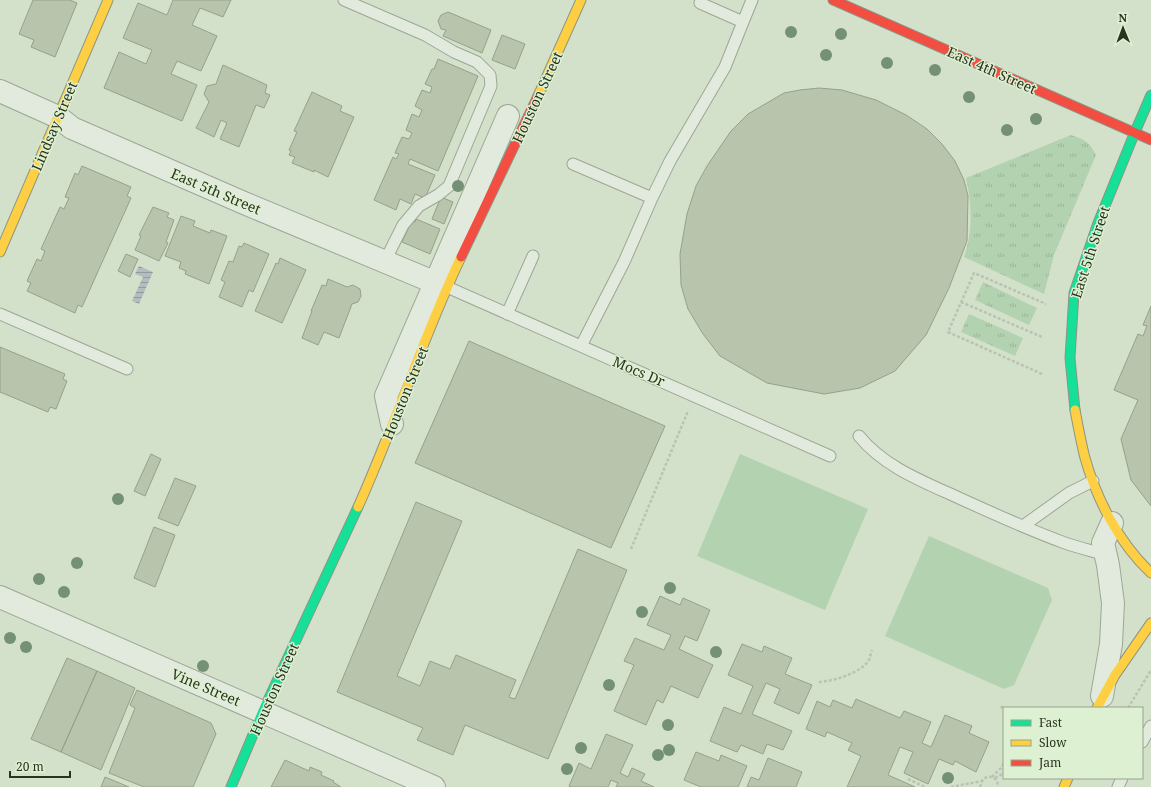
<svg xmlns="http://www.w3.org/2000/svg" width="1151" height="787" viewBox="0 0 1151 787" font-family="'Noto Serif',serif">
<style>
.grass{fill:url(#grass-tufts)}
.park{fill:#b3d2b0}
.water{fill:url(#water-rules)}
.building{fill:#b9c4ad;stroke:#96a08b}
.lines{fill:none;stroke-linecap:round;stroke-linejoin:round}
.lane-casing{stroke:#9ca695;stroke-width:13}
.street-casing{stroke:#9ca695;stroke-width:24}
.fast-casing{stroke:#8c9585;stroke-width:11}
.slow-casing{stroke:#8c9585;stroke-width:11}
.jam-casing{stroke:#8c9585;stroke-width:11}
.path{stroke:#bac2b4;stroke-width:2.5;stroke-dasharray:3 2;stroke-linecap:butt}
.lane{stroke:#e1eadc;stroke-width:11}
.street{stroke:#e1eadc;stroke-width:22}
.fast{stroke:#16e098;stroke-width:9}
.slow{stroke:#ffcf43;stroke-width:9}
.jam{stroke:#f24e42;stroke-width:9}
.tree{fill:#749075}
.labels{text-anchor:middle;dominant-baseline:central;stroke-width:3;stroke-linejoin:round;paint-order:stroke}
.street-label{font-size:14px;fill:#2a331e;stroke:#ddf1d2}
</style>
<defs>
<pattern id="grass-tufts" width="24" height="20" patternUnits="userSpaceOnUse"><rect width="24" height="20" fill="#b3d2b0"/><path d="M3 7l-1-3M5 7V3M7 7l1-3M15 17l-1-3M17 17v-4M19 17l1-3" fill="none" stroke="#9ab597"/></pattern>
<pattern id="water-rules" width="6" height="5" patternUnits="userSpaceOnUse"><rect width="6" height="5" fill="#b3bdc0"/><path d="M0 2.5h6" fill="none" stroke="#929a9b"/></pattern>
</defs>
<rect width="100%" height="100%" fill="#d3e1cb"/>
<!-- grass -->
<path class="grass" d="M1071,135C1085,140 1089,141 1096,155L1054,255L1044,294L964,257C973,232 972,203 966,178Z
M983,282L1037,308L1029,325L975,300Z
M969,314L1023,338L1015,356L961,332Z"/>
<!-- park -->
<path class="park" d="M740,454L868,509L825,610L697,556Z
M929,536L1048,588L1052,600L1014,685L1004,689L885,636Z"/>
<!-- water -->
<path class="water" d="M139,266L153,272L139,304L132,301L143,277L135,274Z"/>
<!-- building -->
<path class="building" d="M33,0H70L77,3L55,57L31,47L34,40L19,34Z
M173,0H231L223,17L200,8L192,25L217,36L201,71L177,61L171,74L197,85L182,121L104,88L119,52L146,64L152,50L123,38L138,3L167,15Z
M448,12L491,30L482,53L443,36L446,30L441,29L438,21L441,15Z
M502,35L525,44L515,69L492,60Z
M438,59L478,76L438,171L410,159L408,164L435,175L425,198L415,194L411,204L400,199L396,210L374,200L393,157L396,159L399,154L395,153L402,137L409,139L412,133L406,130L412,114L419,117L422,110L415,106L422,90L430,93L432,87L425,84L432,69H434Z
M223,65L267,85L265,93L270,95L264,108L256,105L239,147L220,139L227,123L221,120L214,137L196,128L209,102L204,94L207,86L216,84Z
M819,88L842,90L876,100L906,115L927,129L942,144L955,161L964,180L968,196L967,241L949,288L926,335L895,371L860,388L824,394L767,383L720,356L703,334L688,309L681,285L680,254L687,214L696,186L707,166L731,131L748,114L784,93L800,90Z
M312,92L342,106L340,111L354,117L328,177L314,170V172L292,163L295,157L289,155L291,151L289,150L297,132L294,131Z
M82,166L131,187L127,196L131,198L82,307L78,305L75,313L27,291L31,283L27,281L37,259L41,261L45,251L41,249L60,207L64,209L69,198L65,197L75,173L78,175Z
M441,197L453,202L444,224L432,219Z
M153,207L169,213L167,217L174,220L166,242L168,243L159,261L135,250L141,236L139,235Z
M181,216L195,221L193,226L210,233L211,230L227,236L209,284L185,274L186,271L179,268L181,262L165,256Z
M416,219L440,229L430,254L402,242L412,220L415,222Z
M244,243L269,254L253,292L249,290L242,307L219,297L225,282L221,280L229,261L233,262L239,246L242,247Z
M126,254L138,259L130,277L118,271Z
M280,258L306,270L282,323L255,311L276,263L278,264Z
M328,279L347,287L353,285L360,289L361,296L358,302L352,304L339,338L324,332L318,345L302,338L312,311H311L322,285L326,286Z
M1151,306V506L1131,480L1121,439L1138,400L1114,390L1138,334L1143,336L1147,326L1143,325Z
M469,341L665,426L611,548L415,463Z
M0,347L65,374L63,379L67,381L56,409L50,407L48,412L0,392Z
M151,454L161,459L145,496L134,491Z
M175,478L196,486L178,526L158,518Z
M416,502L462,521L397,676L420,686L430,661L450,669L456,655L516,680L509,697L515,699L578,549L627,570L548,759L465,725L453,755L417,740L423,728L337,692Z
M154,527L175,535L155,587L134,578Z
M660,596L680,605L683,598L710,610L697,641L685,636L679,649L713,665L698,698L671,686L663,703L657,700L646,725L614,711L634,665L624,661L635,638L664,650L671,635L647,625Z
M742,644L762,652L764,646L792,658L785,674L812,685L799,714L774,703L780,689L766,683L752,714L792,731L783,750L767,744L763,754L741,745L737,752L710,741L724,707L741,714L753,686L728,675Z
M67,658L97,671L61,752L31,739Z
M97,671L135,688L101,770L61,752Z
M137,690L211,723L216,734L193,787H144L109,773L135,708L130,705Z
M856,699L900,718L904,711L931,722L922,743L931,747L945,715L972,726L969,733L989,742L976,772L955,761L953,765L939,759L928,784L904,773L913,752L900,747L888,775L915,787H847L861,756L848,750L852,743L827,732L825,737L806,729L817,701L830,707L833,700L852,708Z
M606,734L633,745L620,773L628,777L632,768L645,774L641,781L654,787H616L618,783L611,780L608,787H572L569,786L579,763L591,769Z
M696,752L719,761L721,755L747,766L738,787H701L684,780Z
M768,758L802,772L796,787H747L751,777L759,780Z
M285,760L309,771L310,767L322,772L321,775L334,781L333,782L341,787H271Z
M105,777L129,787H101Z"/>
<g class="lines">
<!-- lane casing -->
<g class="lane-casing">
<path id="lane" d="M344,0L425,35L454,52L477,62L490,75L491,86L449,186L438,195L419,206L403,225L385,261
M700,3L743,22L752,0
M573,164L652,198
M447,287L830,456
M0,314L127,369
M507,314L533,256
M581,346L624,262L652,198L670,161L725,67L743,22
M859,436C884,467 924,482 959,498C994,514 1029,530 1065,543C1079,548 1093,551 1106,555
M1023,526L1069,493L1093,481
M1142,742L1151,726
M1118,787L1122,778"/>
</g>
<!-- street casing -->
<g class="street-casing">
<path id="street" d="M0,91L58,117L72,128L244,203L436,283
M392,424L386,396L508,116
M0,597L434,787
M1102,696L1111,644L1113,603L1108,565L1103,543L1112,523"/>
</g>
<!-- fast casing -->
<g class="fast-casing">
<path id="fast" d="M1135,132L1151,95
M1075,410L1070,358L1074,293L1098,223L1135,132
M231,787L263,711L358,507"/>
</g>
<!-- slow casing -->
<g class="slow-casing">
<path id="slow" d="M538,96L581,0
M0,252L108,0
M1075,410C1078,426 1081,442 1085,458C1097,500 1119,543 1151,573
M358,507C395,425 422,339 461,257
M1097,708L1115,675L1151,623
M1064,787L1068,778"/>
</g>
<!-- jam casing -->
<g class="jam-casing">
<path id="jam" d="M833,0L1151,140
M461,257L538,96"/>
</g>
<!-- path -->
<path class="path" d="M961,302L1042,337
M1042,374L948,332L974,273L1046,304
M631,549L688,411
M819,682C834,681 861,673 869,660C870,657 871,653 872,650
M1001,706L1004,710
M1128,708L1151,670
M992,777L1002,767L1004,762
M995,778L1004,773
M908,779L925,787
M951,787L982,781
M980,787L983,779C991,774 998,778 998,787"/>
<!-- lane -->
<use href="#lane" class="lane"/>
<!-- street -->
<use href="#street" class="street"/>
<!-- fast -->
<use href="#fast" class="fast"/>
<!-- slow -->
<use href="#slow" class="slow"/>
<!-- jam -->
<use href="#jam" class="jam"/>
</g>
<!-- trees -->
<g class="tree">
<circle cx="791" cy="32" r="6"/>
<circle cx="841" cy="34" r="6"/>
<circle cx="826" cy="55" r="6"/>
<circle cx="887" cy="63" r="6"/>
<circle cx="935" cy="70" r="6"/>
<circle cx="969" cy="97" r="6"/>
<circle cx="1036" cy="119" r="6"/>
<circle cx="1007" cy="130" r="6"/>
<circle cx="458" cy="186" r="6"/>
<circle cx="118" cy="499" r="6"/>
<circle cx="77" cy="563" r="6"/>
<circle cx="39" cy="579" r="6"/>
<circle cx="670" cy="588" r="6"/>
<circle cx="64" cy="592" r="6"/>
<circle cx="642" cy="612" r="6"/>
<circle cx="10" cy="638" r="6"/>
<circle cx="26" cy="647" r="6"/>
<circle cx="716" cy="652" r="6"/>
<circle cx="203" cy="666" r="6"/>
<circle cx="609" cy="685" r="6"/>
<circle cx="668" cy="725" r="6"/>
<circle cx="581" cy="748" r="6"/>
<circle cx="669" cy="750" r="6"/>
<circle cx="658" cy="755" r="6"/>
<circle cx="567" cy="769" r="6"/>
<circle cx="948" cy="778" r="6"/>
</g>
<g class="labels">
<!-- street labels -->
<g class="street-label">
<text transform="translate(992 70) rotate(24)">East 4th Street</text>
<text transform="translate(537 97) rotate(-65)">Houston Street</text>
<text transform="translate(54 126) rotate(-67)">Lindsay Street</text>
<text transform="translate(216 191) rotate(23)">East 5th Street</text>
<text transform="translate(1090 252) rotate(-72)">East 5th Street</text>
<text transform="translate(639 371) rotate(23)">Mocs Dr</text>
<text transform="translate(405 393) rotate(-68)">Houston Street</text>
<text transform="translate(206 687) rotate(23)">Vine Street</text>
<text transform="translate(274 689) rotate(-66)">Houston Street</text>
</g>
</g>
<!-- legend -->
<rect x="1003" y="707" width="140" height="72" fill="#ddf1d2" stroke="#95a58a"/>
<rect x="1011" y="720" width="20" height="6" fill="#16e098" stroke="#95a58a"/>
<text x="1039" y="727" font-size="12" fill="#2a331e">Fast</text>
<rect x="1011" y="740" width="20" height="6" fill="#ffcf43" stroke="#95a58a"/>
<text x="1039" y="747" font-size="12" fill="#2a331e">Slow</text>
<rect x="1011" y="760" width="20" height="6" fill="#f24e42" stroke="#95a58a"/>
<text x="1039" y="767" font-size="12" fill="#2a331e">Jam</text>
<!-- north arrow -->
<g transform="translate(1123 28) rotate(359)" stroke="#ddf1d2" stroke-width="3" paint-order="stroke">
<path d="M0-3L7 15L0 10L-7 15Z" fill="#2a331e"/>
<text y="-6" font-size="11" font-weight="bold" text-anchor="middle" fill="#2a331e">N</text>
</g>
<!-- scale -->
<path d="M10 771v6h60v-6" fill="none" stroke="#2a331e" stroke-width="2"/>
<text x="16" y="771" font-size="12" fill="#2a331e" stroke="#ddf1d2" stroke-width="3" paint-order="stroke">20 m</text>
</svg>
